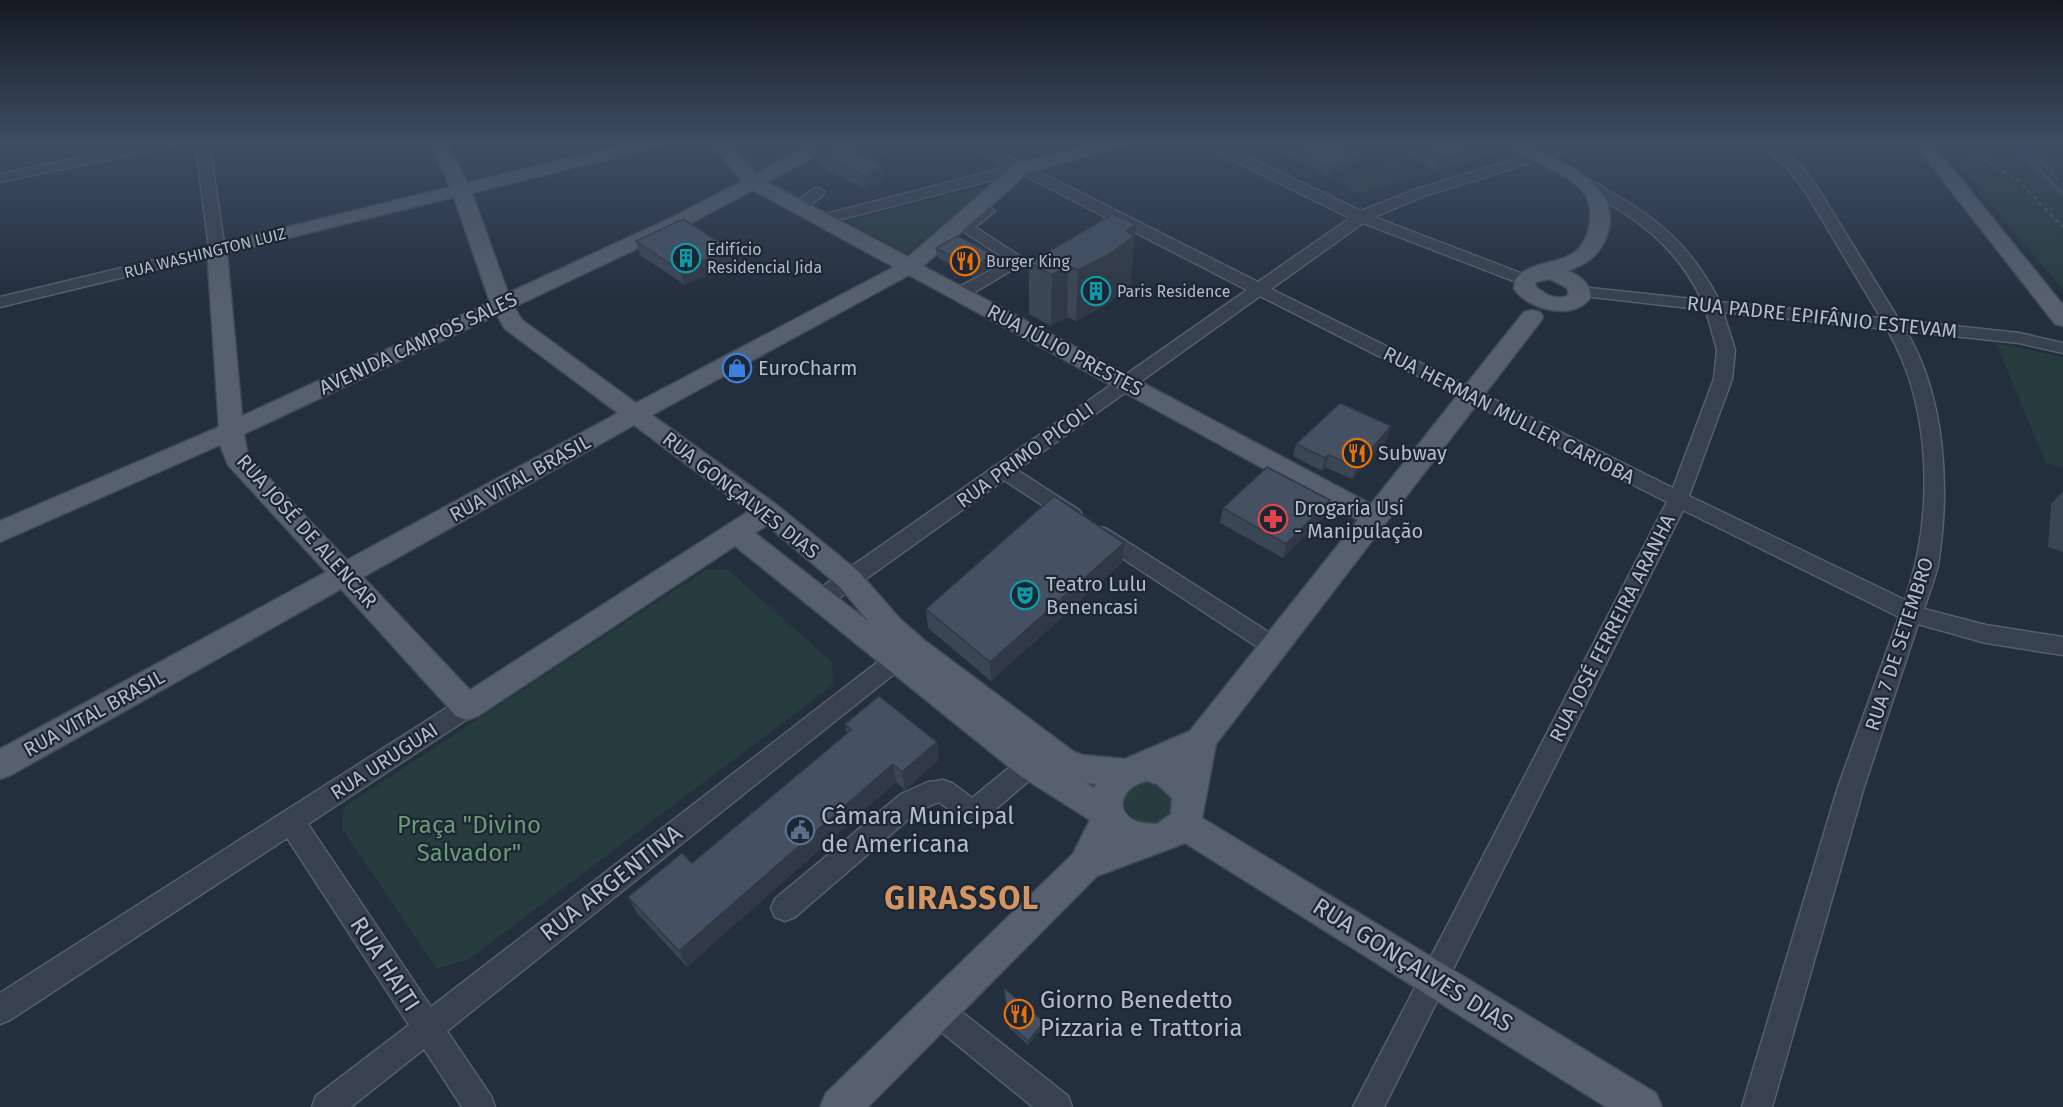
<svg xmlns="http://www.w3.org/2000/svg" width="2063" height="1107" viewBox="0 0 2063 1107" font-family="'Fira Sans',sans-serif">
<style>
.green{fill:#263c3f}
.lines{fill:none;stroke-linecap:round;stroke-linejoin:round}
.stream{stroke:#394c67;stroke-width:5}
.minor-casing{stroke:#565f6c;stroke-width:3}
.major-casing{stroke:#414a57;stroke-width:3}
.path{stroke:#44595c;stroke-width:3;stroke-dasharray:4 4;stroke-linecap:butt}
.minor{fill:#38414e;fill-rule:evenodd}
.major{fill:#56606e;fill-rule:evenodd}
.wall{fill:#3b4654}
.shaded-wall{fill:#303945}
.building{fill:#455162;stroke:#303945;stroke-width:1.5}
.labels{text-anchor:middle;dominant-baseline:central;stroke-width:4.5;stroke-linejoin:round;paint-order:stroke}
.far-poi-label{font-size:16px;fill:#b4bcc9;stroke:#1d2633;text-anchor:start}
.far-street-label{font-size:16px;fill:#b4bcc9;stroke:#1d2633}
.street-label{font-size:20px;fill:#b4bcc9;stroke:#1d2633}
.poi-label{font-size:20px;fill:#b4bcc9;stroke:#1d2633;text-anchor:start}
.near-poi-label{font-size:24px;fill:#b4bcc9;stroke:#1d2633;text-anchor:start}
.near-park-label{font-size:24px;fill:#6b9a76;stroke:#1d2633}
.near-street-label{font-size:24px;fill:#b4bcc9;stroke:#1d2633}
.near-district-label{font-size:32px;font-weight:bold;letter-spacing:1.5px;fill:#d59563;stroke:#1d2633}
</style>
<rect width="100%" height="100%" fill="#242f3e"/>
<!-- green -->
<path class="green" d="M729,142H817L757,175Z
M1938,142H2050L2063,155V290Z
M1393,160L1417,176L1357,194L1334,177Z
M989,185L907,254L846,221Z
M1996,343L2063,357V468L2046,463Z
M727,569L832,662L833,685L469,959L437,969L342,829L344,807L705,570Z
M1144,781C1163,781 1179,795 1170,814C1155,829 1135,825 1125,807C1123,791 1131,787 1144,781Z"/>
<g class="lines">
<!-- stream -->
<path class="stream" d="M2010,142L2063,194"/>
<!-- minor casing -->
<g class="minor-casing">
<path id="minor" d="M154,142H180L173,146L0,182V174Z
M195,142H209L225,250L223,253L0,307V297L209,247Z
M963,142H980L1258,282L1350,218L1202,145L1200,142H1217L1361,211L1414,190L1570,142H1590L1588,145L1424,196L1374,217L1531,277L1533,280L1531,283H1519L1363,223L1271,289L1673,488L1714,379L1717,350L1706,310L1575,295L1573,292L1581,287L1702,300C1672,238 1631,216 1574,183L1572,180L1574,177C1585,174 1597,184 1607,190C1660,220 1691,246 1720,302L1881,318L1805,191L1792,173L1758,142H1773L1802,167L1817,187L1899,320L2019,333L2063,343V353L2019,343L1906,331C1946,398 1950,490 1938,565C1935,579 1928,595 1924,609L1986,625L2063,637V655L1986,643L1918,624L1864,787L1772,1107H1742L1838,787L1899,617L1683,510L1384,1107H1353L1667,502L1260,296L1017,470L1079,510L1082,515L1079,520L1072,522L1065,520L1004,480L828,606L820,608L812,606L809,600L812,594L1247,290L1020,173L823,224L815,219L818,216L1008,167ZM1723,312L1887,329C1933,407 1934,517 1905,600L1689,496L1732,379L1735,350Z
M818,188L825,192L823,195L804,210H794L791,207L794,204L813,189Z
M987,206L995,211L975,227L1027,261L965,298H953L951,294L953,290L1008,261L957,227L982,208Z
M1100,527L1107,529L1281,640L1284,646L1281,652L1273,655L1265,652L1093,539L1090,534L1093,529Z
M896,651L904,654L907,660L904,666L447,1031L491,1096L495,1107H462L424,1049L351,1107H312L316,1096L409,1025L287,838L10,1020L0,1024V993L459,700L467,697L475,700L479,707L475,714L308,824L431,1007L888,654Z
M1030,754L1039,758L1042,765L1039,772L982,821L973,824L964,821L939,802L919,810L795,917L785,921L775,917L771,908L775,899L901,794L928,782L943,780L952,783L972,798L1021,758Z
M938,997L948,1001L1068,1096L1072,1107H1033L928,1021L924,1011L928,1001Z"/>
</g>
<!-- major casing -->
<g class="major-casing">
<path id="major" d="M429,142H447L467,183L634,142H664L661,146L472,193L508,293L677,215L742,181L710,142H728L756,173L816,142H838L835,146L767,182L908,257L1015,164L1099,142H1127L1124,146L1029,172L923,266L1371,504L1524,312L1532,310L1540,312L1543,317L1540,322L1216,744L1202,818L1656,1093L1662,1107H1606L1185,843L1097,876L868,1107H820L826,1093L1073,854L1090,820L1019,775L735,546L478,716L467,720L456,716L341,589L11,775L0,779V749L326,572L228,465L220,445L0,542V521L219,427L207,250L210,246L450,187ZM753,190L894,267L636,403L522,320L514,307L691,223ZM454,197L490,302L242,416L227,253ZM909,275L1358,520L1190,731L1125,759L1083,755L1074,752L924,640L900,619L859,572L777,505L652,415ZM497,315L505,329L618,413L347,560L248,456L244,434ZM634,425L749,511L470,690L363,577ZM767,525L839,586L869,622L755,533ZM1147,781L1157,784L1172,798L1171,814L1157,824C1151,823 1144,824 1138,822C1111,812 1123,785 1147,781ZM1086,783L1096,784L1094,788Z
M1501,142C1524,140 1537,148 1557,159C1589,175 1623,200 1605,240C1597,258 1584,265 1567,271C1579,275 1590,282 1591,297C1574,322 1529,310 1514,289L1515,280C1526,264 1551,264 1568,256C1580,251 1586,240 1589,228C1591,218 1591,205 1586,196C1574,175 1525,157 1504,146ZM1550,279L1567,288L1569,295C1557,301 1546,295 1536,287L1535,282Z
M1913,142H1931L2063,305V326L2055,324Z"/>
</g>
<!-- path -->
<path class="path" d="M1955,142L2016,179L2063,227
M2024,142L2063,185"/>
<!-- minor -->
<use href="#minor" class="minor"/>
<!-- major -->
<use href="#major" class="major"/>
</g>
<!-- wall -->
<path class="wall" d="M910,142L871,160L884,180L865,189L818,164L816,151Z
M1260,142H1342L1361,160L1328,176Z
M1397,142H1499L1496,153L1435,171L1397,147L1398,142Z
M1686,142H1717L1697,147Z
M1113,214L1132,275H1131L1130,286L1106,305L1076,321L1067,317L1051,326L1029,314V263Z
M636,241L729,248L732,262L685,285L640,255Z
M936,248L994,265L973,277L937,257Z
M1387,439L1352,479L1325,467L1322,471L1293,456L1296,444Z
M2063,491V552L2048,547L2051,504Z
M1223,508L1326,515L1283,558L1220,523Z
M1122,563L991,681L928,628L926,609Z
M845,724L937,742L939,760L905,790L896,782L687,967L637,913L628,897L692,863L847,734Z
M1004,988L1044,1022V1026L1028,1045L1009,1028Z"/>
<!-- shaded-wall -->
<path class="shaded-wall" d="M880,142H910L858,167L856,153Z
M1499,142L1496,153L1435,171L1438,160Z
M1700,142H1717L1697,147Z
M1363,152L1361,160L1328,176L1330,168Z
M883,166L884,180L865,189L864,176Z
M1136,224L1130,286L1106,305L1076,321L1078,270L1126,231Z
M729,248L732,262L685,285L681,271Z
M994,255V265L973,277L972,267Z
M1068,266L1067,317L1051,326L1052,275Z
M1391,426L1387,439L1352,479L1356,467Z
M1329,455L1325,467L1322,471L1325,458Z
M1330,500L1326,515L1283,558L1286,544Z
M1124,543L1122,563L991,681L990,662Z
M937,742L939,760L905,790L902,772Z
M893,764L896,782L687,967L679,951Z
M1044,1022V1026L1028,1045V1041Z"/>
<!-- building -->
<path class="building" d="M836,142H880L856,153L883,166L864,176L816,151Z
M1277,142H1342L1363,152L1330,168Z
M1409,142H1498L1438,160Z
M1113,214L1136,224L1126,231L1134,236L1109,254L1078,270L1068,266L1052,275L1029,263Z
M683,219L729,248L681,271L636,241Z
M958,236L994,255L972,267L936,248Z
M1340,403L1391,426L1356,467L1329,455L1325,458L1296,444Z
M1267,467L1330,500L1286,544L1223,508Z
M1054,496L1124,543L990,662L926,609Z
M879,696L937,742L902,772L893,764L679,951L628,897L682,853L692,863L851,730L845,724Z
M1004,988L1044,1022L1028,1041L1009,1024Z"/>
<!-- sky -->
<linearGradient id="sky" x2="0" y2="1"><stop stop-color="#141a22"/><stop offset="0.48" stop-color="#3f4d63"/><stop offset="1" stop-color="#3f4d63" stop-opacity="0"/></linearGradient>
<rect width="2063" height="297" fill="url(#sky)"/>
<!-- icons -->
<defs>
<g id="building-ring" transform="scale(1.5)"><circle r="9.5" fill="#1d2633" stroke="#0f9aa8" stroke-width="1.5"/><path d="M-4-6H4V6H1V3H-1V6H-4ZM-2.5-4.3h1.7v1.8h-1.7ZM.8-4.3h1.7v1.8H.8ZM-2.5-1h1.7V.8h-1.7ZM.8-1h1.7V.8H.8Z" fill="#0f9aa8"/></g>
<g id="restaurant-ring" transform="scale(1.5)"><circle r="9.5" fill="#1d2633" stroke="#e8710a" stroke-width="1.5"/><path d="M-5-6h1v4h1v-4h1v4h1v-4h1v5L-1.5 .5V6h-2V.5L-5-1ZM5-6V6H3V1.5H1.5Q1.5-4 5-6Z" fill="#e8710a"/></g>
<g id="shop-ring" transform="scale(1.5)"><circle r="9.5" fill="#1d2633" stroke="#3f7fe0" stroke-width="1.5"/><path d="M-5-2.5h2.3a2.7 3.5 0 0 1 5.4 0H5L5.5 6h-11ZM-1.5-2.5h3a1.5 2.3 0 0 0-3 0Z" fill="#3f7fe0"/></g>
<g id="pharmacy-ring" transform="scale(1.5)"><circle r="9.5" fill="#1d2633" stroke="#e0444e" stroke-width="1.5"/><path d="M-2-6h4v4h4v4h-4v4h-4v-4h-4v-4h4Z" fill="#e0444e"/></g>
<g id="theatre-ring" transform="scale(1.5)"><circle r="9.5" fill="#1d2633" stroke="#0f9aa8" stroke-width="1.5"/><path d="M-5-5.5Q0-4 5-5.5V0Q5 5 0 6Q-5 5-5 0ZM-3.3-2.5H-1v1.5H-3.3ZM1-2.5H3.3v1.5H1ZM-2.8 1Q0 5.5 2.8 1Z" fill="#0f9aa8"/></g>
<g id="civic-ring" transform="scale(1.5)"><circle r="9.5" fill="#1d2633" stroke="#5c6f8a" stroke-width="1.5"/><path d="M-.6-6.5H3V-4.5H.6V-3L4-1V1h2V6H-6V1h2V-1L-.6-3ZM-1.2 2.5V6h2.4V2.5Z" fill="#5c6f8a"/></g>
</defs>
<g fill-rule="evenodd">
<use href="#building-ring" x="686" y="258"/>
<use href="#restaurant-ring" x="965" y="261"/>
<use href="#building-ring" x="1096" y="291"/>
<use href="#shop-ring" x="737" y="368"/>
<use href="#restaurant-ring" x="1357" y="453"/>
<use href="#pharmacy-ring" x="1273" y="519"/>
<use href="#theatre-ring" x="1025" y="595"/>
<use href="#civic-ring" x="800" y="830"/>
<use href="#restaurant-ring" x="1019" y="1014"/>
</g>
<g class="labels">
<!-- far-poi labels -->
<g class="far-poi-label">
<text x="707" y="249">Edifício<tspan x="707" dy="18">Residencial Jida</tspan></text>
<text x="986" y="261">Burger King</text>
<text x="1117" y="291">Paris Residence</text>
</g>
<!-- far-street labels -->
<g class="far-street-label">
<text transform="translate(205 253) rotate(-14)">RUA WASHINGTON LUIZ</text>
</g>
<!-- street labels -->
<g class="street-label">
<text transform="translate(1822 317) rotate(6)">RUA PADRE EPIFÂNIO ESTEVAM</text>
<text transform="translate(418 343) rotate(-25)">AVENIDA CAMPOS SALES</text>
<text transform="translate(1065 350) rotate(28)">RUA JÚLIO PRESTES</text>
<text transform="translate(1509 415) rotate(27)">RUA HERMAN MULLER CARIOBA</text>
<text transform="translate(1025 455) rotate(-36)">RUA PRIMO PICOLI</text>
<text transform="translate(520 478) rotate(-29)">RUA VITAL BRASIL</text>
<text transform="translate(741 495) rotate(38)">RUA GONÇALVES DIAS</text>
<text transform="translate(307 531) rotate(48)">RUA JOSÉ DE ALENCAR</text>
<text transform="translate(1612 628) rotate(-63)">RUA JOSÉ FERREIRA ARANHA</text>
<text transform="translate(1899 644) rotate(-72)">RUA 7 DE SETEMBRO</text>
<text transform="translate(94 713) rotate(-29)">RUA VITAL BRASIL</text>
<text transform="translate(384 761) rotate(-33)">RUA URUGUAI</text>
</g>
<!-- poi labels -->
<g class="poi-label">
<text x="758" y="368">EuroCharm</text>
<text x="1378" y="453">Subway</text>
<text x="1294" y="508">Drogaria Usi<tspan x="1294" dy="23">- Manipulação</tspan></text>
<text x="1046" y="584">Teatro Lulu<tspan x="1046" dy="23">Benencasi</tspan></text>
</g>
<!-- near-poi labels -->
<g class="near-poi-label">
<text x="821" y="816">Câmara Municipal<tspan x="821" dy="28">de Americana</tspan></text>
<text x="1040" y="1000">Giorno Benedetto<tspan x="1040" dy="28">Pizzaria e Trattoria</tspan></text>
</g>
<!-- near-park labels -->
<g class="near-park-label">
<text x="469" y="825">Praça "Divino<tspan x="469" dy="28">Salvador"</tspan></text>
</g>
<!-- near-street labels -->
<g class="near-street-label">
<text transform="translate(611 883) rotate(-38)">RUA ARGENTINA</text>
<text transform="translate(385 964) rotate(57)">RUA HAITI</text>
<text transform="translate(1413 965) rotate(32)">RUA GONÇALVES DIAS</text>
</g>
<!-- near-district labels -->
<g class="near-district-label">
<text x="962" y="898">GIRASSOL</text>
</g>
</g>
</svg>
